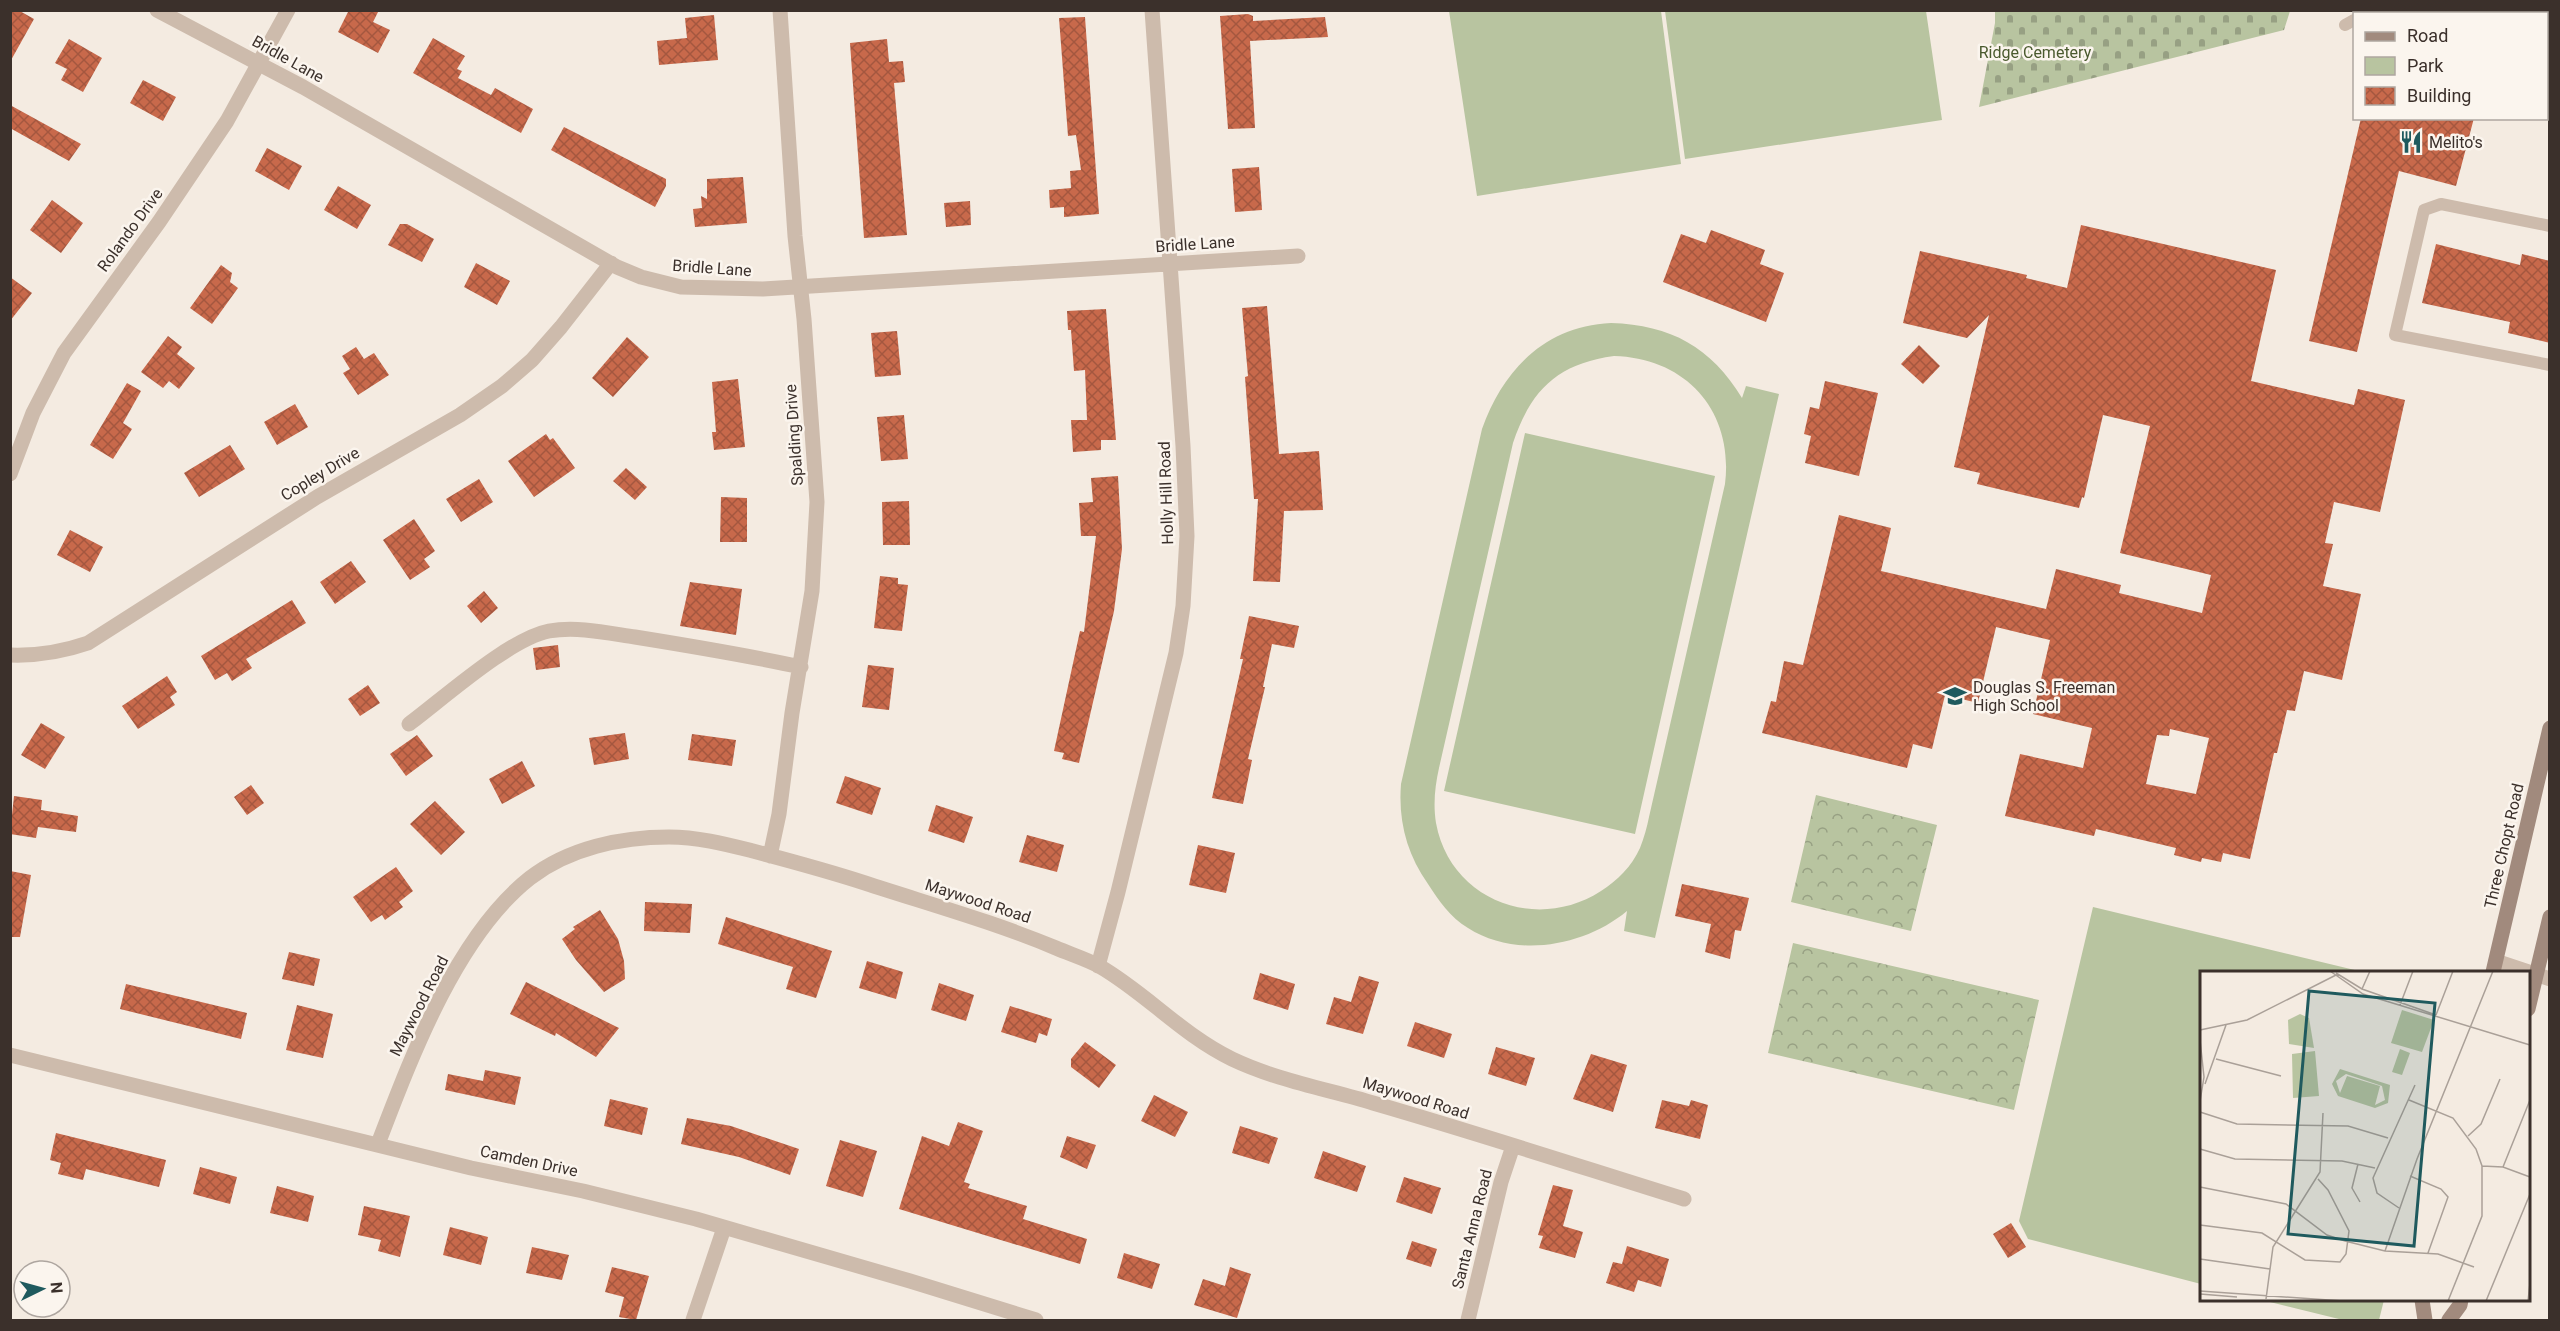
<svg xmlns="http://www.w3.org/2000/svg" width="2560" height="1331" viewBox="0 0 2560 1331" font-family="Roboto,sans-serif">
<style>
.green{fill:#b8c4a0;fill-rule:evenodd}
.forest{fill:url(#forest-crowns)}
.cemetery{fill:url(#cemetery-stones)}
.building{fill:url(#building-cross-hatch);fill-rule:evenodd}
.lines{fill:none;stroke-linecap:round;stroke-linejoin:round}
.service{stroke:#cdbbac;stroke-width:12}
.minor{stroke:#cdbbac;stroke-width:15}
.secondary{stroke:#a18a7d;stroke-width:15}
.labels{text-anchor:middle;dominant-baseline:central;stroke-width:5;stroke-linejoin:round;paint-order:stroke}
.park-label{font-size:16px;fill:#4a5a2e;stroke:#fbf5ee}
.street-label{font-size:16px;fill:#3b302b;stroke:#fbf5ee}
.poi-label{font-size:16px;fill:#3b302b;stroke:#fbf5ee;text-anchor:start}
.inset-road{fill:none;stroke:#aaa098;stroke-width:1.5}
.view{fill:#1f5a5e;fill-opacity:0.15;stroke:#1f5a5e;stroke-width:3}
.inset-edge{fill:none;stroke:#3b302b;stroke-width:3}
</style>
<defs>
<pattern id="forest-crowns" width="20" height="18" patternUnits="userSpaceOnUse" patternTransform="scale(1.5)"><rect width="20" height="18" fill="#b8c4a0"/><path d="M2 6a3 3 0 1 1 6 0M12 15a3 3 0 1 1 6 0" fill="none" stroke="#97a083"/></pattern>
<pattern id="cemetery-stones" width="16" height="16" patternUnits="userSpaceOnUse" patternTransform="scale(1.5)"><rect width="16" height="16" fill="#b8c4a0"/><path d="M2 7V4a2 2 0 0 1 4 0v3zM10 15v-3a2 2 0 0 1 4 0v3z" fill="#97a083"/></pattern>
<pattern id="building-cross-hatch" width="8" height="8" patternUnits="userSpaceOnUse" patternTransform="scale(1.5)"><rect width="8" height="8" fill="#c8694b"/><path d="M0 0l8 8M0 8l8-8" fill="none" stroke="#a4573f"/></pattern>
</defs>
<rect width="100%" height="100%" fill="#f4ebe1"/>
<!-- green -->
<path class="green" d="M1449,11H1661L1681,164L1477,196Z
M1665,11H1926L1942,120L1685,159Z
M1611,323C1671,325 1711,347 1742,398L1746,386L1779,394L1655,938L1624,931L1627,911C1585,946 1516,959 1468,928C1450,917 1439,901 1428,884C1407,854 1398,821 1401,784L1482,429C1503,370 1545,326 1611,323ZM1614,356C1687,358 1734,412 1725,484L1649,817C1647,827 1644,838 1640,848C1632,866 1617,881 1601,891C1536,933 1450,900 1436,823C1433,804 1435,786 1439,768L1513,443C1531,390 1557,364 1614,356Z
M1525,433L1715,476L1635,834L1444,791Z
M2093,907L2363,972H2202L2201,1284L2028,1239L2019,1221Z
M2262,1300H2384L2379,1320H2343Z"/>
<!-- forest -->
<path class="forest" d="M1816,795L1937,825L1911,931L1791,902Z
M1793,943L2039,1000L2014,1110L1768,1053Z"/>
<!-- cemetery -->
<path class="cemetery" d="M1995,11V10L2290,11L2284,30L1979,107L1995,23Z"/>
<!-- building -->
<path class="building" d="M10,10H18L34,19L10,62Z
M349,10H379L373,22L390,30L378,53L338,32Z
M1248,14L1253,16V21L1325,17L1328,37L1250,41L1255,128L1228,129L1220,16Z
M714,15L718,60L659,65L657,41L687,38L685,18Z
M1085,17L1099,214L1064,217V207L1050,208L1049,190L1071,188L1070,171L1081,170L1076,135L1068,136L1059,18Z
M433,38L465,56L457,69L462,71L458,78L491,95L495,88L533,109L521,133L413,73Z
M69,39L102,58L83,92L61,80L67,69L55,63Z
M887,39L889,62L903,61L905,82L894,83L907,235L864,238L850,43Z
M143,80L176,97L163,121L130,103Z
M10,105L81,144L69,161L10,128Z
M2361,118H2474L2456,186L2399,171L2357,352L2309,341Z
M564,127L666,179V186L655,207L551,150Z
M267,148L302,166L289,190L255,171Z
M1259,167L1262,210L1235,212L1232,169Z
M743,177L747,223L695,227L693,209L702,208L701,196L707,199V179Z
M338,186L371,205L357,229L324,210Z
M52,200L83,223L61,253L30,230Z
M970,201L971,225L946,227L944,203Z
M400,224H407L434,239L422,262L388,245Z
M2081,225L2276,270L2251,381L2354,405L2358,389L2405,400L2380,512L2334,502L2325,543L2333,544L2323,586L2361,594L2342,680L2304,671L2295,711L2287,710L2277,753H2274L2250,859L2223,853L2221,862L2202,858L2201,862L2174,855L2176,848L2096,829L2094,836L2005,816L2020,754L2083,768L2092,728L2033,714L2050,640L1996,627L1978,703L1945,695L1932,749L1913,744L1907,768L1762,733L1771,701L1776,702L1784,661L1803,665L1839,515L1891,528L1881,571L2046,609L2056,569L2121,585L2119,593L2202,613L2211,575L2120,553L2150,426L2103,415L2084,498L2082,497L2079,508L1977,484L1980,473L1954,467L1989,315L1967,338L1903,323L1920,251L2027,275L2026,278L2067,288ZM2170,729L2209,738L2196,794L2146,784L2157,735L2169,736Z
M1711,230L1765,250L1760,264L1784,273L1766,322L1663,282L1681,234L1706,243Z
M2436,244L2520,265L2522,254L2550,261V343L2508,333L2510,322L2422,303Z
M476,263L510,281L497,305L464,287Z
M221,265L232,273L230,282L238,288L212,324L190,308Z
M10,277L32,293L10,321Z
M1267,306L1279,454L1319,451L1323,510L1284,511L1280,582L1253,581L1258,499H1254L1245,377L1248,376L1242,308Z
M1106,309L1116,440H1101V450L1073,452L1071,420H1087L1085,370L1074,371L1071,330H1068L1067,311Z
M897,331L901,375L875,377L871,333Z
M168,336L182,347L177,354L195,368L179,389L169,381L163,388L141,372Z
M627,337L649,357L613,397L592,378Z
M1919,345L1940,366L1923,384L1901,364Z
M356,347L364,359L374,353L389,375L358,395L343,373L350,369L342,356Z
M738,379L745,447L714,450L712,432H716L712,382Z
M1825,381L1878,393L1859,476L1805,463L1811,436L1804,434L1810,407L1819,409Z
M127,383L141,391L123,423L132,429L113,459L90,445Z
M295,404L308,427L277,445L264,422Z
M904,415L908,459L881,461L877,417Z
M546,434L550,440L553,438L575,468L534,497L508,461Z
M230,445L245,469L199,497L184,473Z
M626,468L647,487L635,500L613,481Z
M1118,476L1122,549L1114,611L1079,763L1062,759L1064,753L1054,751L1080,631L1084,632L1096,536H1081L1079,503L1093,502L1091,478Z
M479,479L493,502L461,522L446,499Z
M721,497L747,498V542H720Z
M909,501L910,545H883L882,502Z
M414,519L435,551L424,559L430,567L410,580L383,540Z
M70,530L103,547L90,572L57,555Z
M351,561L366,582L335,604L320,582Z
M880,576L898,578V584L908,585L902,631L874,628Z
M690,582L742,589L736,635L680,626Z
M484,591L498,608L481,623L467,606Z
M292,600L306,623L246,659L252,668L232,681L227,673L215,680L201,656Z
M1249,616L1299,626L1294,648L1272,644L1263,687H1265L1248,759L1252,760L1243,804L1212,798L1243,659H1240Z
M558,645L560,667L536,670L533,648Z
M868,665L894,668L889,710L862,707Z
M167,676L177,692L170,697L175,705L138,729L122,706Z
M368,685L380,703L360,716L348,699Z
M41,723L65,737L45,769L21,755Z
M625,733L629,759L594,765L589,738Z
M692,734L736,740L732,766L688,760Z
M417,735L433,756L406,776L390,754Z
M522,761L535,786L502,804L489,779Z
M845,776L881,788L872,815L836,803Z
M251,785L264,803L247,815L234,797Z
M14,796L42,800L41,810L78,816L76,832L38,827L36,838L10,834Z
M435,801L465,832L441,855L410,824Z
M936,805L973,817L964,843L928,831Z
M1027,835L1064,845L1057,872L1019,862Z
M1198,845L1235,853L1226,893L1189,885Z
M396,867L413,891L399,902L403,907L385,920L382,915L371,922L353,897Z
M10,871L31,875L20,937H10Z
M1682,884L1749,898L1741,931L1735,930L1730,959L1705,952L1711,924L1675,916Z
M645,902L692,904L690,933L644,931Z
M600,910L618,939L624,961L625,979L604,992L576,960L562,939L575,929L573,927Z
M726,917L832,951L816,998L786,989L793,967L718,944Z
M289,952L320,959L314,986L282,979Z
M867,961L903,972L896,999L859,988Z
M1260,973L1295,984L1288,1010L1253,999Z
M1359,976L1379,982L1363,1034L1326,1024L1334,997L1351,1002Z
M526,982L619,1028L596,1057L556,1033L555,1036L510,1014Z
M939,983L974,995L966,1021L931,1010Z
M126,984L247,1013L241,1039L120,1009Z
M297,1005L333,1014L323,1058L286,1050Z
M1010,1006L1052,1019L1047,1036L1039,1033L1036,1043L1001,1032Z
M1415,1022L1452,1034L1444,1058L1407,1046Z
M1085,1042L1116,1065L1099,1088L1071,1067V1059Z
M1496,1047L1535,1058L1526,1086L1488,1074Z
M1591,1054L1627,1065L1613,1112L1573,1099Z
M485,1070L521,1077L515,1105L445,1090L448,1074L483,1081Z
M1154,1095L1188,1112L1175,1137L1141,1121Z
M610,1099L648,1108L642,1135L604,1126Z
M1662,1100L1689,1106L1691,1100L1708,1105L1700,1139L1655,1128Z
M687,1118L731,1126L799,1149L790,1175L739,1157L681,1144Z
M958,1122L983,1131L964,1182L970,1184L968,1188L1027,1206L1023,1219L1087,1239L1080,1264L899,1209L922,1136L949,1146Z
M1240,1126L1278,1138L1269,1164L1232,1153Z
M56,1133L166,1160L159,1187L86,1169L83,1180L58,1174L61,1163L50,1160Z
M1067,1136L1096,1145L1087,1169L1060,1157Z
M840,1140L877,1151L863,1197L826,1186Z
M1323,1151L1366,1166L1357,1192L1314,1178Z
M200,1167L237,1177L230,1204L193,1194Z
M1404,1177L1441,1188L1432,1214L1396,1202Z
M1553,1185L1573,1190L1563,1226L1583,1232L1575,1258L1539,1248L1543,1236L1538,1235Z
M277,1186L314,1196L308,1222L270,1213Z
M364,1206L410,1216L400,1257L378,1251L381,1240L358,1235Z
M2011,1223L2026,1247L2008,1258L1993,1234Z
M450,1227L488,1237L481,1265L443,1255Z
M1412,1241L1437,1249L1431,1267L1406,1259Z
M1627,1246L1669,1259L1661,1287L1638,1280L1634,1292L1606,1283L1613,1262L1622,1264Z
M532,1247L569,1255L562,1280L526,1273Z
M1124,1253L1160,1264L1152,1289L1117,1278Z
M612,1267L649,1276L636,1320L619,1317L624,1297L605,1292Z
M1230,1267L1251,1274L1237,1318L1194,1305L1203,1279L1225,1286Z"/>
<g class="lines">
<!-- service -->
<path class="service" d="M2491,10L2493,14
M2367,14L2373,10
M2345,25L2354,20
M2546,57L2550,62
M2550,226L2441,204L2424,210L2395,335L2550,365"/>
<!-- minor -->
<path class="minor" d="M157,10L303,87L617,267L641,277L681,287L763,289L1298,256
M10,474L33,413L64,353L159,222L227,121L288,10
M10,655C38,656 62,652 88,643L317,497L460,415L502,386L532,360L561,327L611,263
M409,724C444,698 509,639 549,631C577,626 608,633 635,637C691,646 746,655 801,667
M770,856L779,814L792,713L812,591L817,502L804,319L795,236L780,10
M2496,961L2550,979
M1098,966L1118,892L1176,653L1183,606L1187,536L1183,446L1152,10
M10,1055L471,1168L583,1191L696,1219L910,1281L1036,1320
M378,1144C411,1058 456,936 530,878C569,848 621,837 669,837C698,837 725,844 753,851C791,861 828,871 865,883C929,904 994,922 1056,948C1070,954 1086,959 1099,966C1146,993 1181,1034 1232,1059C1276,1080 1326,1089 1373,1103C1477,1133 1581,1167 1684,1199
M693,1320L724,1228
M1468,1320L1501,1182L1513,1146"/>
<!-- secondary -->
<path class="secondary" d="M2493,972L2550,728
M2528,1009L2550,917
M2422,1300L2425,1320
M2449,1320L2460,1305L2461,1300"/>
</g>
<!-- icons -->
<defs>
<g id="restaurant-bare" transform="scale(1.8)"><path d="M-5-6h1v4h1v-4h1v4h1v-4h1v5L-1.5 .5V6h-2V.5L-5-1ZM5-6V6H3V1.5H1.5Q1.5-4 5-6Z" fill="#1f5a5e" stroke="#fbf5ee" stroke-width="2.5" paint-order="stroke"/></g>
<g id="school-bare" transform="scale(1.8)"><path d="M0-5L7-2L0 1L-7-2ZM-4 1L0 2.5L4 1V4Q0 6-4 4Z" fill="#1f5a5e" stroke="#fbf5ee" stroke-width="2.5" paint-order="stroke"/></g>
</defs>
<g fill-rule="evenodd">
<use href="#restaurant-bare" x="2411" y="142"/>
<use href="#school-bare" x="1955" y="696"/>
</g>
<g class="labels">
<!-- park labels -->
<g class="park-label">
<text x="2035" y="52">Ridge Cemetery</text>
</g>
<!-- street labels -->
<g class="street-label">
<text transform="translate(288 59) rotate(29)">Bridle Lane</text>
<text transform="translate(130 230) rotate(-54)">Rolando Drive</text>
<text transform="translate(1195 244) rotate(-4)">Bridle Lane</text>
<text transform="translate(712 268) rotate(4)">Bridle Lane</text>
<text transform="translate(794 435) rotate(-94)">Spalding Drive</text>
<text transform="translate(320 474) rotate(-31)">Copley Drive</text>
<text transform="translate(1166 493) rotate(-92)">Holly Hill Road</text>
<text transform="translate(2504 846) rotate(-77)">Three Chopt Road</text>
<text transform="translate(978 901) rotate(18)">Maywood Road</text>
<text transform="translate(419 1006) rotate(-63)">Maywood Road</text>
<text transform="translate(1416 1098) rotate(17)">Maywood Road</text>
<text transform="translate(529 1161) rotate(12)">Camden Drive</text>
<text transform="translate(1472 1229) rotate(-76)">Santa Anna Road</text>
</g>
<!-- poi labels -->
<g class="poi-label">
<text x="2429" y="142">Melito's</text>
<text x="1973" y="687">Douglas S. Freeman<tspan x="1973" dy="18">High School</tspan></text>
</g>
</g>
<!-- overview -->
<g transform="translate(2200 971)">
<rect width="330" height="330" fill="#f4ebe1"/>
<path d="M202,39L234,49L222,81L191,72ZM115,80L119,125L93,127L92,83ZM140,98L190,114L188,132L175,137L138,125L132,113ZM146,103L182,115L185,129L175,134L180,115L147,105L140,122L136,110Z" fill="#b8c4a0" fill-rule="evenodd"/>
<path d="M200,78L210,82L202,104L192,101Z" fill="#b8c4a0"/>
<path d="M100,43L109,47L114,77L89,73L88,49Z" fill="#b8c4a0"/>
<path class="inset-road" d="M130,0L163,23L330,74M136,2L162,18L236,44M162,18L170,0M200,34L213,0M236,44L253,0M0,59L47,49L138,3M0,69L4,106L0,130M16,88L81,105M5,113L26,54M209,129L253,147L276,178L282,195V245L248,330M0,141L37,153L148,155L188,167M268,165L281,153L300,108M0,178L35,188L142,190L175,197M158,193L152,217L160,231M282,195L303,196L330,206M303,196L330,129M210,205L241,218L248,226L228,282M0,216L86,233L127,264L145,270L185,280L238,283L274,296M199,237L177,222L173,207L215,114M0,254L62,262L105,289L140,291L146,283L149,260L128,219L118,208M185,280L217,188L293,0M0,288L70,298M0,320L143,330M0,323L37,326M66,328L73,276L120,201L123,142M286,330L330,223M328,330L330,312"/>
<path class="view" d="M109,20L235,32L214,275L88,263Z"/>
<rect width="330" height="330" class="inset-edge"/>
</g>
<!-- border -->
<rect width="2560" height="1331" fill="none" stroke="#3b302b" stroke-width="24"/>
<!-- legend -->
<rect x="2353" y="12" width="195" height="108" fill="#fbf5ee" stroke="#aea6a0" stroke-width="1.5"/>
<rect x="2365" y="32" width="30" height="9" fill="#a18a7d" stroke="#aea6a0" stroke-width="1.5"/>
<text x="2407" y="42" font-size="18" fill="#3b302b">Road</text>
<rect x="2365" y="57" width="30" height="18" fill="#b8c4a0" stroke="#aea6a0" stroke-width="1.5"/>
<text x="2407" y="72" font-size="18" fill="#3b302b">Park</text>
<rect x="2365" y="87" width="30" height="18" fill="url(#building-cross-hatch)" stroke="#aea6a0" stroke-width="1.5"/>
<text x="2407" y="102" font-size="18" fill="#3b302b">Building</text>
<!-- north arrow -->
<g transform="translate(42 1289) rotate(85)"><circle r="28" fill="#fbf5ee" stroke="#aea6a0" stroke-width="1.5"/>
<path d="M0-4.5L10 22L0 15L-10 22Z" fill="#1f5a5e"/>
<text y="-9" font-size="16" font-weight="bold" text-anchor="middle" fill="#3b302b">N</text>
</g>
</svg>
